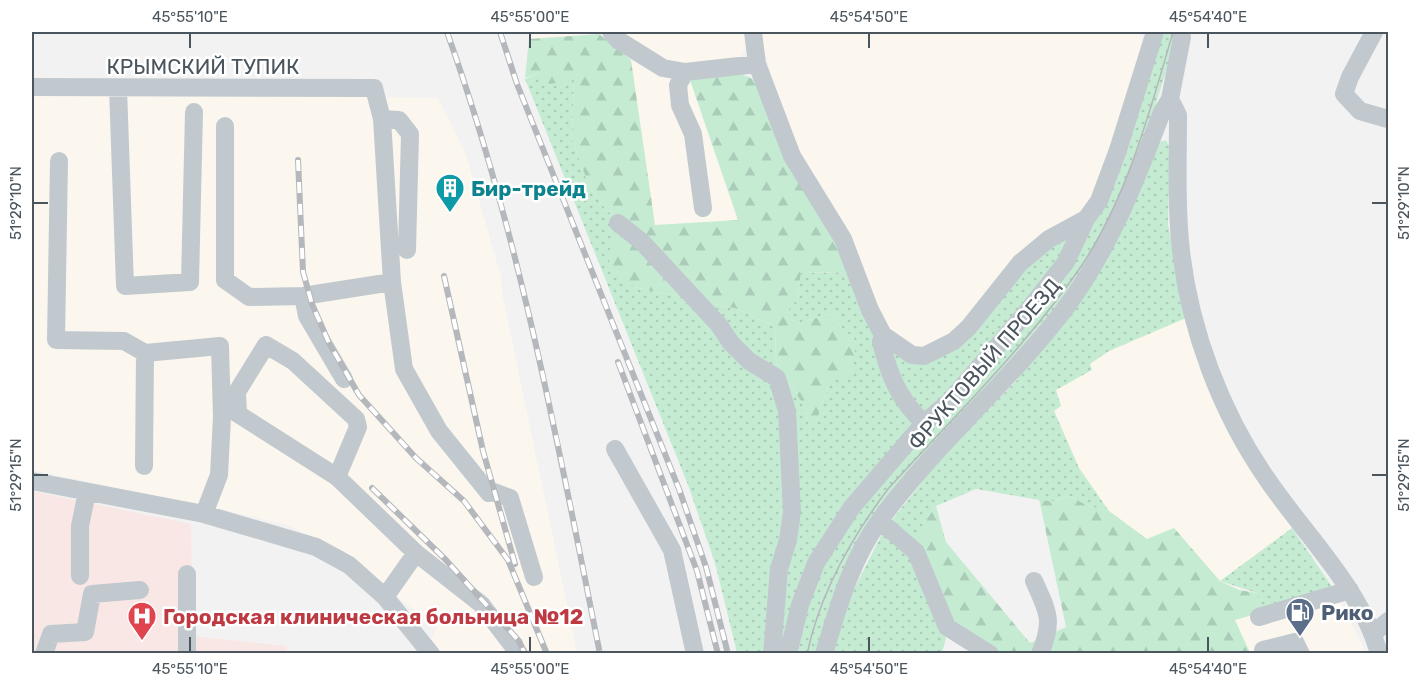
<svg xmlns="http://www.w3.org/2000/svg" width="1420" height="685" viewBox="0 0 1420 685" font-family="Rubik,sans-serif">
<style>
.commercial{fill:#fbf7ee}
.medical{fill:#f9e7e6}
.grass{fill:url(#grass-dots)}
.forest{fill:url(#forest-firs)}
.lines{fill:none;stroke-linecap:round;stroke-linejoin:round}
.minor{stroke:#c1c9ce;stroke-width:18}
.tram{stroke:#b4b7bb;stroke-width:1.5}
.rail-casing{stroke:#b4b7bb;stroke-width:6}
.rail{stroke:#fff;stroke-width:4;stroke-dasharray:11;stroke-linecap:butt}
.ticks{fill:none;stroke:#4b555d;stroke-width:2}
.labels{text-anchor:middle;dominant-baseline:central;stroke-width:5;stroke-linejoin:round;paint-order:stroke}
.street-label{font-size:21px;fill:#4b555d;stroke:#fff}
.culture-label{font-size:21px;font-weight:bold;fill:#0d838f;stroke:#fff;text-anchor:start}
.service-label{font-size:21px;font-weight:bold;fill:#4e5e75;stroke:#fff;text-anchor:start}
.health-label{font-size:21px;font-weight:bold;fill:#be3a42;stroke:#fff;text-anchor:start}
.neatline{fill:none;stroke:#4b555d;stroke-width:2}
.ticks-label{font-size:15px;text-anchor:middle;fill:#4b555d}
</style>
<defs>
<pattern id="grass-dots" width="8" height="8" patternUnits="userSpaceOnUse" patternTransform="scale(1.5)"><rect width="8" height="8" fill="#c5ecd3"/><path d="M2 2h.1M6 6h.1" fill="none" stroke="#abccb8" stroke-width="1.8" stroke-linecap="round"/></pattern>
<pattern id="forest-firs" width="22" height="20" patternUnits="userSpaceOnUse" patternTransform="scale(1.5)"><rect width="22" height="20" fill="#c5ecd3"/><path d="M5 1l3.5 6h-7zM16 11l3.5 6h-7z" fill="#abccb8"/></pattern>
</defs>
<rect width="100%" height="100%" fill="#f3f2f2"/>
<!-- commercial -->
<path class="commercial" d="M529,32H747L749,46L737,59L682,67L664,64L623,37L599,34L529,39Z
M760,32H1139L1143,44L1113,148L1091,198L1080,212L1055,226L1014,261L961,325L923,353L886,329L783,124Z
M631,60L660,77L690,80L738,221L655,225Z
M32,92L438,98L465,152L501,277L502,293L577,653H437L431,639L437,628L343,554L316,538L287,525L234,512L32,470Z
M1186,318L1292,528L1220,581L1174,528L1147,539L1109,511L1079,468L1054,410L1061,406L1056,390L1092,370L1089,364L1109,351Z
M1335,591L1366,653H1250L1235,620Z"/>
<!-- medical -->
<path class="medical" d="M32,491L191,524L193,636L287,646V653H32Z"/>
<!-- grass -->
<path class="grass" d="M1168,33L1175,37L1172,54L1138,158L1117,207L1067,297L841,574L815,653L794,654L822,565L857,510L1056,286L1162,35Z
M539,73L574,79L572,139L589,186L607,211L634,229V287L738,309L775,327L776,362L806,409L810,432L817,420L829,383L856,341L841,327L834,313L798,323L783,316L797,299L801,273L850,272L864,313L926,363L1026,268L1070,232L1062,260L822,540L782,653H737L715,563L688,485L525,79Z
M1166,140L1170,148L1168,224L1186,318L1109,351L1090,364L1092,370L1056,390L1061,406L1054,411L1079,468L1109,511L1088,506L1070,496L1051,502L976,489L936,506L923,524L947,634L942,653L832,654L850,597L884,530L943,456L1017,380L1158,143Z
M1292,528L1335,591L1259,613L1257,593L1220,581Z"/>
<!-- forest -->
<path class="forest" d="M599,34L631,60L655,225L738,220L690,80C716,76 738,65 760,85L806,187L850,272L801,273L797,299L784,316L798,323L834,313L841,327L856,341L853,372L829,383L817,420L810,433L806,409L776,362L775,327L738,309L634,287L609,267L610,243L633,229L607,211L589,186L572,139L574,80L549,84L539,73L525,78L529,39Z
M1070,496L1088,506L1109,511L1147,539L1174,528L1220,581L1239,590L1257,593L1259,613L1235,620L1250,653H983L953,632L918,546L923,524L936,506L946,542L1030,643L1066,627L1039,499L1052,502Z"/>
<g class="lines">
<!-- minor -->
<path class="minor" d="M611,32L618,40L663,68L685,72L757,64
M753,32L757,64L792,156L843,239L870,310L883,335L912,355L924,356L954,341L969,327L1020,263L1049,239L1086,219L1099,201L1118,150L1155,32
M1374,32L1350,77L1344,94L1360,111L1388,119
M685,72L678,85L680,105L693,134L703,208
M32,87L374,88L382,119L392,282L303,296
M118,88L125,286L190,282L194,112
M1170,99L1178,115C1178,160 1176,206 1181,251C1190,330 1221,413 1267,479C1304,534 1362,589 1379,654
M382,119L399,120L410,134L407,250
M225,126V280L249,297L303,296L307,316L344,379
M59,161L56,340L124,341L145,353
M618,223L642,242L719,325L731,343L749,361L777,378L787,411L792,512L788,540L779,569L772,654
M392,282L404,369L439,431L489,493L494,492L510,498L534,577
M883,335L881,342C889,375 899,400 924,423
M615,449L672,550L695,654
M144,466L145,353L220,346L222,417L219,475L204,514
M337,477L358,427L356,419L293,361L266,345L237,392L238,414L337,477L416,553L481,604L519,654
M32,481L204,514L316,547L349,565L385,597L431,654
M880,521L916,552L947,627L990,654
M187,574V654
M80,576V526L87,492
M1034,581C1048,612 1054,620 1040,654
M385,597L416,553
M1259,617L1350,590
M1374,633L1388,621
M44,654L51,634L85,632L92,594L140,590
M788,654L800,605L816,563L852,507L924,423L950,401L1025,314L1066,262L1086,219
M824,654C838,607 851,560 880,520C934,446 1005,386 1061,314C1108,253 1135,183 1162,112L1170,99L1182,37L1179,32
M1263,654V650L1295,642L1301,654"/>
<!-- tram -->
<path class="tram" d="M807,654C820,593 851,538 888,489C954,416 1027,346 1082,265C1128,195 1150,111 1173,32"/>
<!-- rail casing -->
<g class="rail-casing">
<path id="rail" d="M447,32C519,233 558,444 600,654
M500,32L517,84L679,489L706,567L728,654
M298,160L303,272L312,304L329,343L359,395L416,458L464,501L508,560L547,654
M444,276L483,451L515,564
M618,362L697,571L718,654
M372,488L445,559L519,641L525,654"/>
</g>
<!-- rail -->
<use href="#rail" class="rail"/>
</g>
<!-- ticks -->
<path class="ticks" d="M190,33V48M530,33V48M869,33V48M1208,33V48M33,203H48M1372,203H1387M33,475H48M1372,475H1387M190,637V652M530,637V652M869,637V652M1208,637V652"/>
<!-- icons -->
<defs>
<g id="building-pin" transform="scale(1.5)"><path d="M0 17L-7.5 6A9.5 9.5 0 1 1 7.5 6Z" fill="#0f9aa8" stroke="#fff"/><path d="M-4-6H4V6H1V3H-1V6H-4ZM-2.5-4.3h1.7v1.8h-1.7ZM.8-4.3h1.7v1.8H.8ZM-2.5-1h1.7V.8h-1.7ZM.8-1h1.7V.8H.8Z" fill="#fff"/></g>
<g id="fuel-pin" transform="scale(1.5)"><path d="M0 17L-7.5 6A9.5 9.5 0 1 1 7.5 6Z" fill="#5c6f8a" stroke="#fff"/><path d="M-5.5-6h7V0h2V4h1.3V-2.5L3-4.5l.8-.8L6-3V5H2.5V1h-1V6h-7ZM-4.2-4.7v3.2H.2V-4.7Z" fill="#fff"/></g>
<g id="hospital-pin" transform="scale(1.5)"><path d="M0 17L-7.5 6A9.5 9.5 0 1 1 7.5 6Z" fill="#e0444e" stroke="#fff"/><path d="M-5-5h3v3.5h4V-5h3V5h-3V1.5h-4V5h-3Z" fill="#fff"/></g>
</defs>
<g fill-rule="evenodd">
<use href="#building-pin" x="450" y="188"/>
<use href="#fuel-pin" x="1300" y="612"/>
<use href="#hospital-pin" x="142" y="616"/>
</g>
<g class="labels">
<!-- street labels -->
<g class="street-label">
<text x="203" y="66">КРЫМСКИЙ ТУПИК</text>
<text transform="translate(984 364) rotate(-49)">ФРУКТОВЫЙ ПРОЕЗД</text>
</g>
<!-- culture labels -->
<g class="culture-label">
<text x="471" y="188">Бир-трейд</text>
</g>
<!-- service labels -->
<g class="service-label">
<text x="1321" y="612">Рико</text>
</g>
<!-- health labels -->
<g class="health-label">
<text x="163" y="616">Городская клиническая больница №12</text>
</g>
</g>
<!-- border -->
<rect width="1420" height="685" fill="none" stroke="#ffffff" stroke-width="66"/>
<rect x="33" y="33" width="1354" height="619" class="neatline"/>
<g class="ticks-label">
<text x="190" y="22">45°55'10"E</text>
<text x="530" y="22">45°55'00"E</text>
<text x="869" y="22">45°54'50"E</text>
<text x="1208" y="22">45°54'40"E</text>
<text transform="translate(1404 203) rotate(-90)" y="5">51°29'10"N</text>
<text transform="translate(16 203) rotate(-90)" y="5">51°29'10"N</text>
<text transform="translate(1404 475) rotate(-90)" y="5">51°29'15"N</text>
<text transform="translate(16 475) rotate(-90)" y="5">51°29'15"N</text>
<text x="190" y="674">45°55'10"E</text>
<text x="530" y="674">45°55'00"E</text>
<text x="869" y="674">45°54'50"E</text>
<text x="1208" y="674">45°54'40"E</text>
</g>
</svg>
